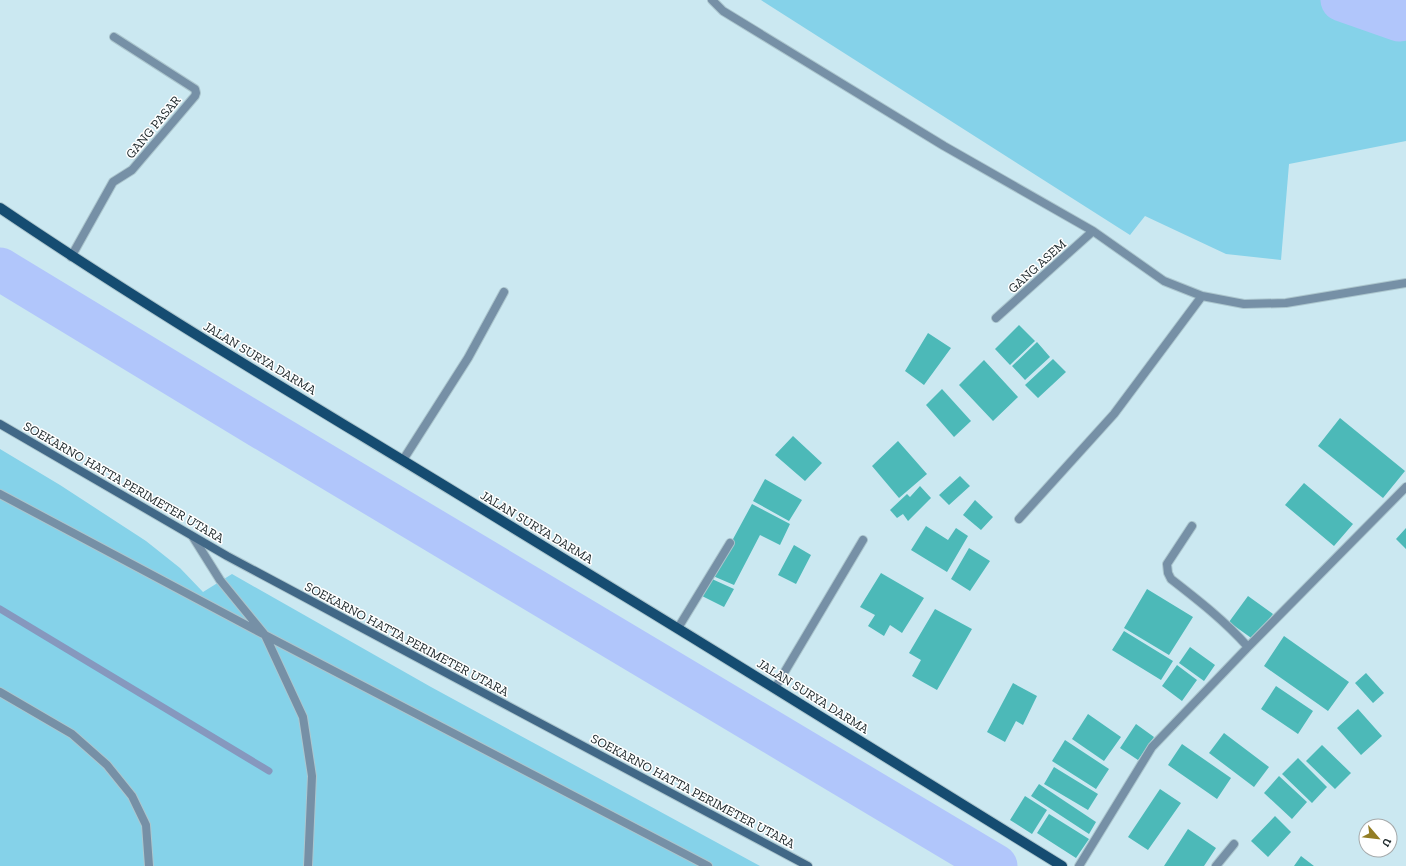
<svg xmlns="http://www.w3.org/2000/svg" width="1406" height="866" viewBox="0 0 1406 866" font-family="'Zilla Slab',serif">
<style>
.green{fill:#85d2e9}
.lines{fill:none;stroke-linecap:round;stroke-linejoin:round}
.stream{stroke:#8698be;stroke-width:7}
.river{stroke:#b1c6fb;stroke-width:43}
.building{fill:#4cb9b8}
.service-casing{stroke:#acc6ce;stroke-width:10}
.minor-casing{stroke:#acc6ce;stroke-width:10}
.secondary-casing{stroke:#acc6ce;stroke-width:10}
.primary-casing{stroke:#acc6ce;stroke-width:12}
.service{stroke:#7690a6;stroke-width:8}
.minor{stroke:#7690a6;stroke-width:8}
.secondary{stroke:#416887;stroke-width:8}
.primary{stroke:#154c71;stroke-width:10}
.labels{text-anchor:middle;dominant-baseline:central;stroke-width:3;stroke-linejoin:round;paint-order:stroke}
.street-label{font-size:13px;fill:#202b2e;stroke:#fff}
</style>
<rect width="100%" height="100%" fill="#cbe8f1"/>
<!-- green -->
<path class="green" d="M761,0H1406V141L1289,164L1281,260L1226,254L1145,216L1130,235Z
M0,449L60,485L146,541L180,568L203,592L232,574L431,687L760,866H0Z"/>
<g class="lines">
<!-- stream -->
<path class="stream" d="M0,609L269,771"/>
<!-- river -->
<path class="river" d="M1342,0L1399,20L1406,19
M0,269L264,429L996,866"/>
</g>
<!-- building -->
<path class="building" d="M1019,325L1035,341L1010,365L995,349Z
M928,333L951,348L924,385L905,371Z
M1037,342L1050,357L1025,380L1012,366Z
M1053,359L1066,372L1038,398L1025,385Z
M984,360L1018,397L993,421L959,385Z
M942,389L971,421L954,437L926,405Z
M1340,418L1405,471L1383,498L1318,446Z
M793,436L822,463L805,481L775,455Z
M898,441L927,474L899,498L872,466Z
M960,476L970,486L949,505L939,495Z
M765,479L802,500L789,521L753,501Z
M1304,483L1353,524L1334,546L1285,505Z
M920,486L931,498L908,521L903,514L897,518L890,510L907,494L910,497Z
M975,500L993,517L981,530L963,515Z
M752,504L790,524L780,545L760,535L734,585L713,576Z
M926,526L948,540L956,528L968,536L947,572L911,550Z
M1406,528V549L1396,539Z
M794,545L811,555L796,584L778,575Z
M969,548L990,561L970,591L951,579Z
M881,573L924,598L902,633L890,625L884,636L868,626L875,615L860,607Z
M712,579L734,589L724,607L702,596Z
M1147,589L1193,617L1169,655L1124,628Z
M1248,596L1273,614L1254,640L1229,622Z
M935,609L972,629L937,690L912,676L921,660L909,653Z
M1124,631L1173,661L1161,680L1112,650Z
M1284,636L1349,682L1328,711L1264,666Z
M1190,647L1215,665L1204,681L1179,663Z
M1177,665L1197,680L1182,701L1162,686Z
M1366,673L1384,693L1373,703L1355,683Z
M1013,683L1037,696L1023,725L1016,721L1005,742L987,732Z
M1276,686L1313,711L1298,734L1261,709Z
M1358,709L1382,736L1361,755L1337,728Z
M1088,714L1121,737L1104,761L1072,739Z
M1136,724L1154,737L1138,760L1120,748Z
M1224,733L1269,767L1254,787L1209,753Z
M1065,740L1109,769L1096,789L1052,761Z
M1182,744L1231,778L1217,799L1168,765Z
M1322,745L1351,773L1335,789L1306,761Z
M1298,758L1327,787L1312,803L1282,774Z
M1054,767L1098,794L1088,810L1044,784Z
M1279,776L1307,802L1292,819L1264,793Z
M1039,784L1096,822L1089,834L1031,796Z
M1160,789L1181,803L1148,850L1128,837Z
M1025,796L1047,810L1032,834L1010,820Z
M1049,814L1089,839L1076,858L1037,833Z
M1275,816L1291,832L1268,857L1251,841Z
M1188,829L1216,848L1204,866H1164Z
M1301,856L1314,866H1294Z"/>
<g class="lines">
<!-- service casing -->
<g class="service-casing">
<path id="service" d="M0,494L265,635L303,717L312,776L308,866
M193,537L220,580L265,635L708,866
M678,628L730,543
M0,692L72,734L107,765L132,796L146,825L149,866
M1216,866L1234,844"/>
</g>
<!-- minor casing -->
<g class="minor-casing">
<path id="minor" d="M712,0L723,11L944,146L1093,231L1164,281L1202,296L1244,304L1286,303L1406,283
M71,257L113,182L132,170L195,96L196,93L195,89L114,37
M996,318L1093,231
M403,460L468,358L504,292
M1019,519L1114,414L1202,296
M1192,526L1167,564L1168,573L1171,579C1198,600 1225,621 1248,647
M775,688L863,540
M1079,866L1152,747L1248,647L1406,487"/>
</g>
<!-- secondary casing -->
<g class="secondary-casing">
<path id="secondary" d="M0,424L227,556L808,866"/>
</g>
<!-- primary casing -->
<g class="primary-casing">
<path id="primary" d="M0,208C149,309 304,400 458,494C660,617 861,741 1062,866"/>
</g>
<!-- service -->
<use href="#service" class="service"/>
<!-- minor -->
<use href="#minor" class="minor"/>
<!-- secondary -->
<use href="#secondary" class="secondary"/>
<!-- primary -->
<use href="#primary" class="primary"/>
</g>
<g class="labels">
<!-- street labels -->
<g class="street-label">
<text transform="translate(153 127) rotate(-50)">GANG PASAR</text>
<text transform="translate(1037 266) rotate(-42)">GANG ASEM</text>
<text transform="translate(260 358) rotate(31)">JALAN SURYA DARMA</text>
<text transform="translate(124 482) rotate(30)">SOEKARNO HATTA PERIMETER UTARA</text>
<text transform="translate(537 527) rotate(31)">JALAN SURYA DARMA</text>
<text transform="translate(407 639) rotate(28)">SOEKARNO HATTA PERIMETER UTARA</text>
<text transform="translate(813 696) rotate(32)">JALAN SURYA DARMA</text>
<text transform="translate(693 791) rotate(28)">SOEKARNO HATTA PERIMETER UTARA</text>
</g>
</g>
<!-- north arrow -->
<g transform="translate(1378 838) rotate(118)"><circle r="19" fill="#ffffff" stroke="#a6aaab"/>
<path d="M0-3L7 15L0 10L-7 15Z" fill="#937d24"/>
<text y="-6" font-size="11" font-weight="bold" text-anchor="middle" fill="#202b2e">U</text>
</g>
</svg>
